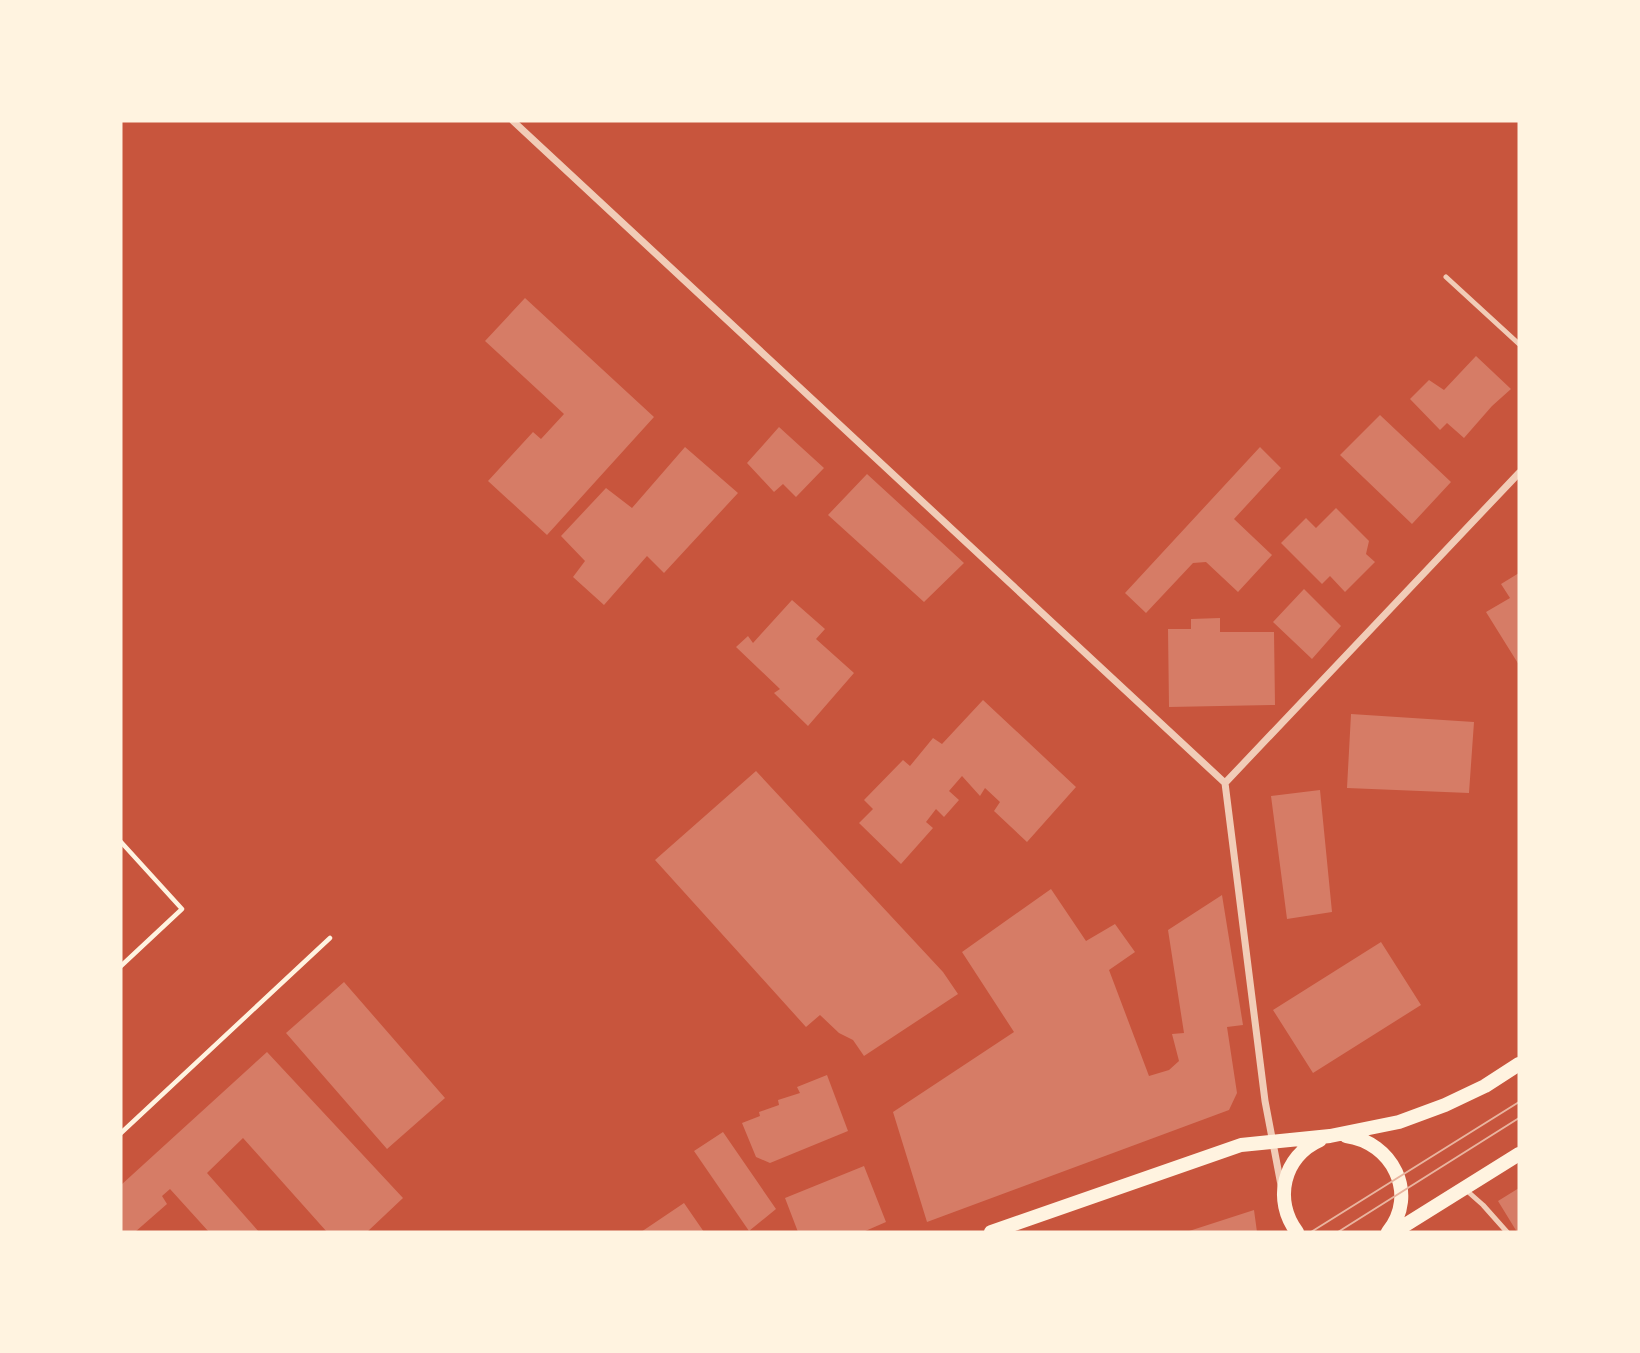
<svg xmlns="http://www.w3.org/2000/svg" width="1640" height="1353" viewBox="0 0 1640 1353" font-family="'Noto Sans',sans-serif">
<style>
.building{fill:#d67c66}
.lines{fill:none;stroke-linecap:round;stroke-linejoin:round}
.path{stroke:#fff3e0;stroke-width:4.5}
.service{stroke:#f1ccb7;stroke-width:5}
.minor{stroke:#f1ccb7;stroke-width:7}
.secondary{stroke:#fff3e0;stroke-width:14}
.tram{stroke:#e9b49f;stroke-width:2}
</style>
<rect width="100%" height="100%" fill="#c8553d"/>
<!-- building -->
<path class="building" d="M525,298L654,417L547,535L488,481L533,432L541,439L564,414L485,341Z
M1476,356L1511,389L1492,406L1464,438L1447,423L1440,430L1410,399L1429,380L1444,390Z
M1380,415L1451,482L1412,524L1340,455Z
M779,427L824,468L796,497L783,484L774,492L747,463Z
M685,447L738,493L664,573L647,556L604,605L573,577L585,561L561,536L606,488L632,508Z
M1260,447L1281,468L1234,519L1272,555L1238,592L1206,562L1193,563L1146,613L1125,593Z
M867,474L964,563L924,602L828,515Z
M1336,508L1369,541L1366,554L1375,562L1345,592L1330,576L1322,584L1281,543L1306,518L1316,528Z
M1519,573V665L1486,612L1510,598L1501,584Z
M1304,589L1341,626L1312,659L1273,622Z
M792,600L825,629L816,639L854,673L808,726L774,693L780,689L736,647L748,636L753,643Z
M1220,618V632H1274L1275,705L1169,707L1168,629H1191V619Z
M983,700L1076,787L1027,842L994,811L1000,802L985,788L980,796L962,776L949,791L959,800L944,817L936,809L926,822L933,828L901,864L859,823L873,809L864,800L903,760L910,766L933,738L942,744Z
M1351,714L1474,722L1469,793L1347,788Z
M756,771L943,972L958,994L864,1056L853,1040L839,1033L820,1015L806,1027L655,860Z
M1320,790L1332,912L1287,919L1271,796Z
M1051,889L1086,941L1115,924L1135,952L1109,970L1149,1076L1169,1070L1179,1061L1172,1034L1184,1033L1168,930L1222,895L1243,1025L1227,1027L1237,1093L1229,1110L927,1222L893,1112L1014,1032L962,952Z
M1381,942L1421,1005L1313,1073L1273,1010Z
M344,982L445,1098L387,1149L286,1033Z
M267,1052L403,1198L367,1232H327L243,1138L207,1173L259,1232H209L170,1189L162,1196L167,1204L135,1232H121V1185Z
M827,1075L848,1131L770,1163L756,1157L742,1123L760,1116L759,1112L779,1105L778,1100L800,1093L797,1087Z
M723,1132L776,1209L749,1231L694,1151Z
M864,1166L886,1222L863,1232H798L785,1198Z
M1519,1188V1232H1517L1498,1201Z
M684,1203L704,1232H641Z
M1254,1210L1257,1232H1186Z"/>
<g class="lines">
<!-- path -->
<path class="path" d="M121,842L182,909L121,966
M121,1133L330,938"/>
<!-- service -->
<path class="service" d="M1446,277L1519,344
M1466,1190L1483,1205L1507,1232"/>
<!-- minor -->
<path class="minor" d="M513,121L1225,783
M1225,783L1519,473
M1225,783L1265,1101L1281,1185"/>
<!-- secondary -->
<path class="secondary" d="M1346,1136C1392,1142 1419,1194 1388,1232
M991,1232L1241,1145L1330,1136L1399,1122L1445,1105L1485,1086L1519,1064
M1297,1232C1273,1201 1283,1156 1320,1140
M1394,1232L1519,1154"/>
<!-- tram -->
<path class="tram" d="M1311,1232L1519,1102
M1338,1232L1519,1118"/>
</g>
<!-- border -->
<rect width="1640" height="1353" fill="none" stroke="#fff3e0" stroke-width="245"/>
</svg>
